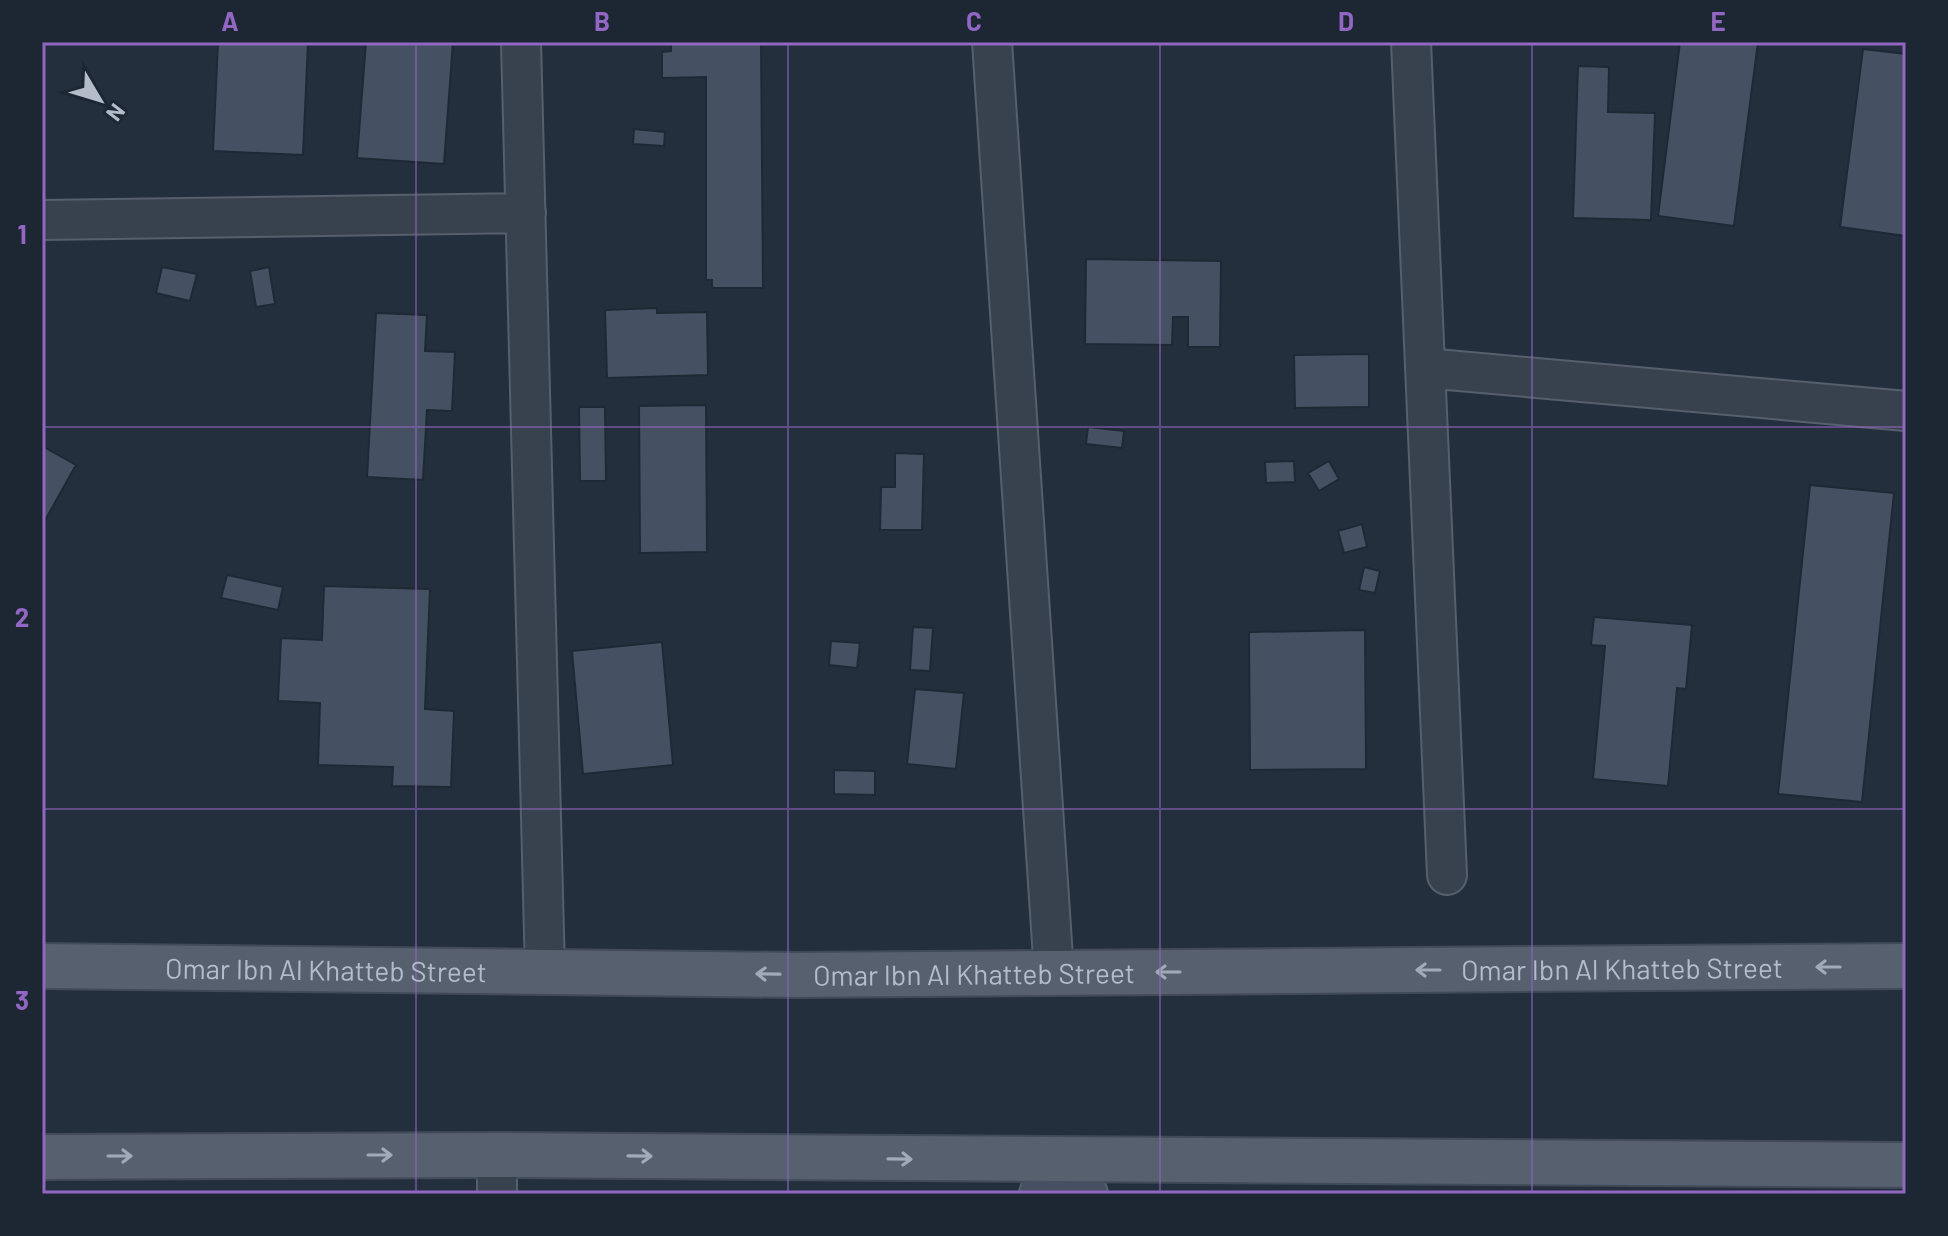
<svg xmlns="http://www.w3.org/2000/svg" width="1948" height="1236" viewBox="0 0 1948 1236" font-family="Barlow,sans-serif">
<style>
.building{fill:#455162;stroke:#1f2835;stroke-width:2}
.lines{fill:none;stroke-linecap:round;stroke-linejoin:round}
.street-casing{stroke:#565f6c;stroke-width:42}
.secondary-casing{stroke:#565f6c;stroke-width:48}
.primary-casing{stroke:#414a57;stroke-width:48}
.street{stroke:#38414e;stroke-width:38}
.secondary{stroke:#465061;stroke-width:44}
.primary{stroke:#56606e;stroke-width:44}
.oneway{stroke:#a1aab7}
.grid{fill:none;stroke:#9266c3;stroke-width:2;stroke-opacity:0.55}
.labels{text-anchor:middle;dominant-baseline:central;stroke-width:6;stroke-linejoin:round;paint-order:stroke}
.street-label{font-size:28px;fill:#b4bcc9;stroke:#1d2633}
.neatline{fill:none;stroke:#9266c3;stroke-width:3}
.grid-label{font-size:26px;text-anchor:middle;font-weight:bold;fill:#9266c3}
</style>
<rect width="100%" height="100%" fill="#242f3e"/>
<!-- building -->
<path class="building" d="M218,42H308L303,155L213,151Z
M366,42H453L444,164L357,158Z
M671,42H761L763,288H712V280H706V77L662,78V52L671,51Z
M1680,42H1758L1734,226L1658,216Z
M1863,49L1906,54V236L1840,227Z
M1578,66L1609,67L1608,112L1655,113L1651,220L1573,218Z
M634,129L665,132L664,146L633,144Z
M1086,259L1221,261L1220,347H1188V317H1173L1172,345L1085,344Z
M162,267L197,274L190,301L156,293Z
M269,267L275,304L256,307L250,271Z
M657,308V313L707,312L708,375L607,378L605,310Z
M376,313L427,315L425,351L455,352L452,411L427,410L423,480L367,477Z
M1369,354V407L1295,408L1294,355Z
M706,405L707,552L640,553L639,406Z
M579,407H605L606,481H580Z
M1088,427L1124,431L1122,448L1086,444Z
M42,446L76,465L43,524H42Z
M895,453L924,454L922,530H880L881,487H895Z
M1294,461L1295,482L1266,483L1265,462Z
M1329,461L1339,479L1319,491L1308,473Z
M1810,485L1894,493L1862,802L1778,794Z
M1362,524L1367,547L1344,553L1338,531Z
M1364,567L1380,571L1375,593L1359,590Z
M227,575L283,587L278,610L221,598Z
M324,586L430,589L425,709L454,711L451,787L392,786L393,767L318,765L320,703L278,701L281,638L322,640Z
M1594,617L1692,625L1686,689L1677,688L1668,786L1593,779L1605,646L1591,645Z
M913,627L933,628L930,671L910,670Z
M1365,630L1366,769L1250,770L1249,632Z
M831,641L860,643L857,668L829,665Z
M662,642L673,765L583,774L572,651Z
M915,689L964,693L956,769L907,764Z
M834,770L875,771V795L834,794Z"/>
<g class="lines">
<!-- street casing -->
<g class="street-casing">
<path id="street" d="M521,42L545,972
M992,42L1054,973
M1411,42L1447,875
M42,220L526,213
M1425,368L1906,411
M497,1194V1155"/>
</g>
<!-- secondary casing -->
<g class="secondary-casing">
<path id="secondary" d="M1042,1194L1056,1160L1085,1194"/>
</g>
<!-- primary casing -->
<g class="primary-casing">
<g id="primary">
<path id="s1" d="M42,966L795,975L1906,966"/>
<path d="M42,1157L497,1155L1906,1165"/>
</g>
</g>
<!-- street -->
<use href="#street" class="street"/>
<!-- secondary -->
<use href="#secondary" class="secondary"/>
<!-- primary -->
<use href="#primary" class="primary"/>
</g>
<!-- one-way arrows -->
<defs><path id="oneway-shaft" d="M-6 0H5M1.5-3L5.5 0L1.5 3" fill="none" stroke-width="1.6" stroke-linecap="round" stroke-linejoin="round" transform="scale(2)"/></defs>
<g class="oneway">
<use href="#oneway-shaft" transform="translate(1828 967) rotate(180)"/>
<use href="#oneway-shaft" transform="translate(1428 970) rotate(180)"/>
<use href="#oneway-shaft" transform="translate(1168 972) rotate(180)"/>
<use href="#oneway-shaft" transform="translate(768 974) rotate(-179)"/>
<use href="#oneway-shaft" transform="translate(380 1155)"/>
<use href="#oneway-shaft" transform="translate(120 1156)"/>
<use href="#oneway-shaft" transform="translate(640 1156) rotate(1)"/>
<use href="#oneway-shaft" transform="translate(900 1159) rotate(1)"/>
</g>
<!-- grid -->
<path class="grid" d="M416,42V1194M788,42V1194M1160,42V1194M1532,42V1194M42,427H1906M42,809H1906"/>
<g class="labels">
<!-- street labels -->
<g class="street-label">
<text stroke="none"><textPath href="#s1" startOffset="1580">Omar Ibn Al Khatteb Street</textPath></text>
<text stroke="none"><textPath href="#s1" startOffset="284">Omar Ibn Al Khatteb Street</textPath></text>
<text stroke="none"><textPath href="#s1" startOffset="932">Omar Ibn Al Khatteb Street</textPath></text>
</g>
</g>
<!-- border -->
<rect width="1948" height="1236" fill="none" stroke="#1d2633" stroke-width="88"/>
<!-- north arrow -->
<g transform="translate(100 100) rotate(128)" stroke="#1d2633" stroke-width="6" paint-order="stroke">
<path d="M0-6L14 30L0 20L-14 30Z" fill="#b4bcc9"/>
<text y="-12" font-size="22" font-weight="bold" text-anchor="middle" fill="#b4bcc9">N</text>
</g>
<rect x="44" y="44" width="1860" height="1148" class="neatline"/>
<g class="grid-label">
<text x="230" y="31">A</text>
<text x="602" y="31">B</text>
<text x="974" y="31">C</text>
<text x="1346" y="31">D</text>
<text x="1718" y="31">E</text>
<text x="22" y="244">1</text>
<text x="22" y="627">2</text>
<text x="22" y="1010">3</text>
</g>
</svg>
